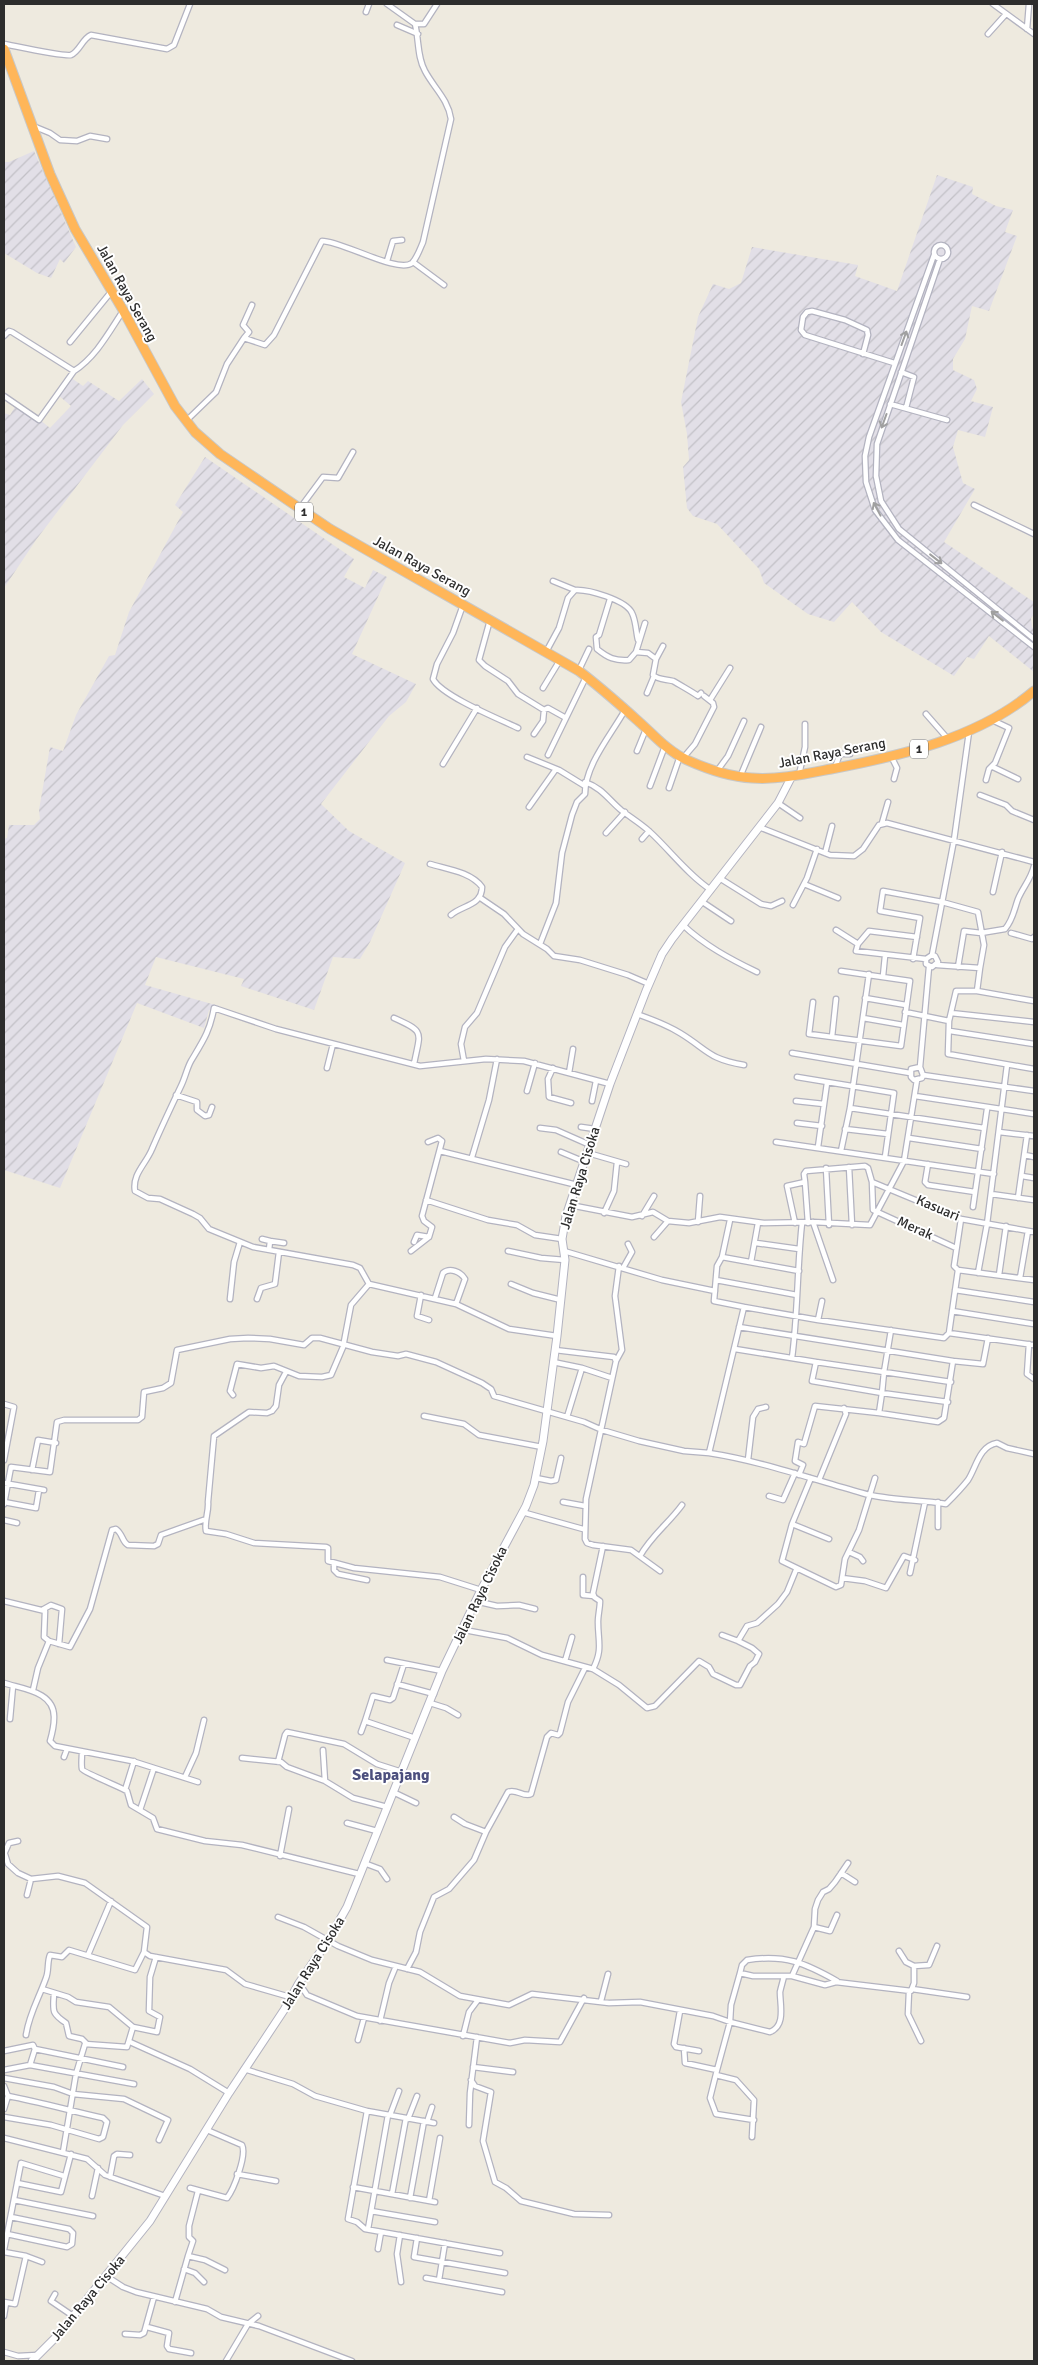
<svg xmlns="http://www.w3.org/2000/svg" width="1038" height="2365" viewBox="0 0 1038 2365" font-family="Signika,sans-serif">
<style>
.industrial{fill:url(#industrial-furrows)}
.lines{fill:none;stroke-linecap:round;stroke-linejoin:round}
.street-casing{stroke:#b3b3c0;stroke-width:7}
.secondary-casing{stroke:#b3b3c0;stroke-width:9}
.highway-casing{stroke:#c8c8c8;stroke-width:11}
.street{stroke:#fff;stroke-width:4.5}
.secondary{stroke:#fff;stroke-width:7}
.highway{stroke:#ffb659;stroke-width:9}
.oneway{stroke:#a0a0a0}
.labels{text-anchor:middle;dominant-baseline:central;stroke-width:4;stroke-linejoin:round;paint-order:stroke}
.shield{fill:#fff;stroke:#6c6c6c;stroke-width:1}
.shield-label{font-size:12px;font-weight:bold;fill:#2d2d2d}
.street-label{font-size:14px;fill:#2d2d2d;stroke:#fff}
.quarter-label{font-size:16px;font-weight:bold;fill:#4c4f7e;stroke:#fff}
</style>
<defs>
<pattern id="industrial-furrows" width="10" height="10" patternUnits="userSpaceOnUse" patternTransform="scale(1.25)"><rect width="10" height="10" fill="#e2dfe7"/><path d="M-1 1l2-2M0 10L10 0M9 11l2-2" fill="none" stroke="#c2c0c6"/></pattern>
</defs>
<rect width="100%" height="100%" fill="#eeeadf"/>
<!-- industrial -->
<path class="industrial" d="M34,151L76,247L64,263L60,259L51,278L37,273L4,253V162H9Z
M937,175L973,187L972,194L996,206L1013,210L1005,232L1017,236L989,311L972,306L965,339L953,359V370L974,380L977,389L971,401L993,407L985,437L958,430L953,447L963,483L975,489L944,542L1034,602V614L1031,618L1032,627L1034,630V672L989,636L974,659L967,657L954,676L881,632L852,602L834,622L808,614L764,583L759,569L717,524L693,516L687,508L683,467L689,460L687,434L681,402L698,317L713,284L729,289L741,283L752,247L858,265L855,276L897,291Z
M70,377L83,386L88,381L119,401L142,379L154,394L123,425L36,540L4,588V413L10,415L18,402L50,428L71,406L58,395Z
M205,457L354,559L344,577L365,588L373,570L387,577L352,654L416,684L406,702L389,716L321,804L349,831L405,863L370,942L360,959L333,957L314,1010L241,986L244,979L156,957L145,985L219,1006V1013L209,1010L204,1028L137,1003L60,1188L4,1170V839L7,838L9,825H34L40,819L39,810L50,747L63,751L76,715L109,656L115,655L129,612L183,512L175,505Z"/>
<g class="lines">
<!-- street casing -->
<g class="street-casing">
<path id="street" d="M993,4L1034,34
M366,12L369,4
M415,24H424L437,4
M397,25L418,34
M1027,29L1029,4
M988,34L1006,14
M4,44C15,46 65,57 71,55C80,51 82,39 91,35L167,49L174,45L190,4
M33,126L50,133L60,140L77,141L90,136L107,139
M934 252a7 7 0 1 1 14 0a7 7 0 1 1-14 0Z
M934,255L869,437L865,456L866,482L875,510L898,540L1034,647
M940,259L877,444L876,476L881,501L899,529L1034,639
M387,261L393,241L402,240
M413,262L444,285
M4,336L9,331L12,332L74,371C96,357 109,332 123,311
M244,338L249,332L243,325L252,305
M70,342L111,292
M863,354L868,335L867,330L845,320L812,311L807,312L803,317L801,330L805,335L894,363
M901,372L914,377L906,408
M4,396L39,420L74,371
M890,404L947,420
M186,421L216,392L227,364L244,338L265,345L274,335L322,241C342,241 398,274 412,263C417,258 420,249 423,242L451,119C448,99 434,88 425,71C417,57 419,39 415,24L387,4
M974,505L1034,534
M300,508L323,477L338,478L353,452
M553,581L575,590
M610,599L599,635L596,637L597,649C608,658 615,661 629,660L636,652L648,653L656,659L653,675C658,680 666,679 673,681C675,682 694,693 698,696L701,693
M463,605L453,633L437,664L433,679C442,696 499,719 518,728
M490,620L479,660L485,666L508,681L518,694L544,710L543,721L534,734
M546,652L559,628L568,598L575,590C588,589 626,600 632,613C636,621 636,632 638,640
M636,652L645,623
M656,659L663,646
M579,670L589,649
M543,688L560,660
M647,693L654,676
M710,700L730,668
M544,710L548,708L566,718
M926,714L948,739
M637,751L646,729
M548,755L586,677
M891,756L897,768L894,779
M527,757L559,770L585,786
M683,758L695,744L714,707L713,703L704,696
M443,764L477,708
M835,767L840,754H850
M993,767L1018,779
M717,771L728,756L744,721
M799,775L805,747V724
M740,777L761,727
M986,780L989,769L995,763L1009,728L992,720
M585,782C602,788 608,799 621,810C630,817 640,823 649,831C670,850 687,874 711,890
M650,786L665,746
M669,788L680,756
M980,795L1006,805L1012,811L1034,820
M778,803L800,818
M529,807L556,769
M882,823L888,802
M759,827L830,855L854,856L863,849L879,825L887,823L1034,862
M606,833L625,812
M642,839L649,831
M825,853L832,826
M430,864C447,869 471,872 482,887C482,906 462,905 451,915
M721,879L761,904L771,906L782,901
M804,884L838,898
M993,892L1002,852
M479,897L504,914L523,934L547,949L554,956L580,960L628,975L649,984
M701,901L731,921
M793,905L807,878L817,849
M683,925C704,945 730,959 757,972
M836,930L858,944
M1011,933L1032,939L1034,937
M917,937L869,931L858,944L856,951L926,959
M540,944L556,903L562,853L572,815L577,802L585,794C585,765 611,735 625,710
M932,955L935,956L938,962L932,967L926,964V959L932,955L954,840L969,732
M913,959L920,918L880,911L883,891L942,902L978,912L984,945L980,968
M937,965L980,968L977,991L1034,1001
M958,967L964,931L981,933L1005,929C1013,920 1014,910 1018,899C1023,887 1031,879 1034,866
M883,976L885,956
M977,991H956L949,1021L948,1054L1034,1069
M865,998L906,1005
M813,1002L809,1034L901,1046L910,981L841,971
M905,1012L949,1021
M951,1013L1034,1022
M637,1014C651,1019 667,1025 680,1033C708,1050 708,1059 744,1065
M394,1018C426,1032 420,1032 414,1064
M863,1018L903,1025
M950,1031L1034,1044
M832,1037L836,999
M792,1053L910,1073
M464,1061L461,1044L465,1027L477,1013L505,947L518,929
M920,1067L911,1069V1077L914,1080L922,1078L923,1075L920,1067L929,967
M327,1068L333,1044
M553,1068L548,1079L549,1097L571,1103
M569,1073L573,1049
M923,1075L1034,1091
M797,1077L894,1093L885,1157
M527,1091L535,1063
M176,1095L197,1102V1110L205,1116L209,1115L212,1107
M915,1096L1034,1114
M592,1101L596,1081
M796,1101L824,1104
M850,1108L984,1128
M797,1123L822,1126
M581,1127L595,1129
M540,1128L556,1130L590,1145
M845,1129L888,1134
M999,1132L1034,1136
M909,1138L982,1149
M776,1142L994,1174
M818,1147L827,1083
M440,1151L577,1185
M841,1151L850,1108L869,974
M561,1152L585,1162
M588,1153L626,1164
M1025,1155L1034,1157
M472,1157L489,1100L497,1059
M928,1164L925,1182L928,1185L975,1192
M849,1167L852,1225
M826,1168L829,1225
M1022,1176L1034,1178
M805,1182L808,1223
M872,1182L873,1210L956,1248
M991,1194L1034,1200
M1018,1198L1027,1135
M426,1200L488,1220L517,1225L535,1235L562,1239
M570,1205L632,1217L653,1212L668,1221L689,1223L720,1217L764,1223L813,1222L870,1225L904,1161L917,1080
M973,1207L987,1109
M604,1213L614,1191L617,1162
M642,1216L654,1196
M730,1220L722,1257L717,1266L714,1301L744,1307
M698,1222L700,1196
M813,1222L833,1280
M795,1223L787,1186L805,1182L804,1174L806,1171L865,1166L868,1168L872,1182L961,1219L1034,1232
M654,1237L668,1221
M262,1239L270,1241L269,1250
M270,1241L284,1243
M414,1242L417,1235L429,1237
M756,1243L799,1249
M411,1251L429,1237L432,1227L424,1221L422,1216L442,1141L438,1138L428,1142
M508,1251L541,1258L565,1260
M564,1251L662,1280L715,1291
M722,1257L799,1271
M751,1262L758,1223
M623,1268L632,1252L628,1244
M958,1270L1034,1280
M978,1273L987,1224L1007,1065
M999,1275L1006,1226
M1020,1278L1028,1231
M716,1280L797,1295
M511,1284L533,1293L561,1300
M955,1290L1034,1302
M421,1295L417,1316L429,1320
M435,1298L443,1273C450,1267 461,1272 465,1279L456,1304
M230,1299L234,1262L240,1242
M257,1299L261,1288L275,1284L279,1252
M952,1311L1034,1324
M818,1320L822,1301
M739,1327L953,1361
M891,1330L884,1372L951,1382
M949,1333L958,1270L954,1266L961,1219
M557,1336L509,1329L456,1304L369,1284L360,1268L353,1265L253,1247L209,1229L200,1218L193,1214L160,1199L148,1198L135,1191C132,1174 146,1164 152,1149C161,1128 171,1107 181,1086C185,1078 187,1068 191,1061C203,1041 210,1031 214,1008L276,1029L420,1066L486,1059L524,1061L610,1084
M1029,1344L1027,1374L1034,1379
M735,1349L816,1362L812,1381L882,1393L879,1413L938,1422L944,1418L953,1361L983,1364L988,1338
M555,1350L614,1357L616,1361L586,1499L585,1539L587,1543L593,1545L631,1550L660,1571
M792,1358C798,1313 797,1268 802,1223
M616,1361L622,1350L615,1296L619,1266
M553,1362L582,1368L612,1378
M816,1362L884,1372L882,1393L948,1402
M286,1372L279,1385L276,1406L272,1411L267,1413L249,1412L214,1436L208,1502C209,1512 204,1521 206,1531L226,1534L254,1543L326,1547L328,1548V1561L354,1568L440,1577L481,1590
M233,1395L230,1391L237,1364L261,1368L274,1366L299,1376L322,1377L331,1375L343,1347L351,1305L369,1284
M4,1404L14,1407L4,1460
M424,1416L464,1424L479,1435L542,1447
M567,1417L582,1368
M709,1453C761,1461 811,1479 862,1493C889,1501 918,1499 946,1504C954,1496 961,1489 968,1480C976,1468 979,1446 997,1443L1007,1448L1034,1454
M748,1460L753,1417L758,1409L766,1407
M32,1470L38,1440L56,1443
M799,1475L803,1465L795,1461L798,1442L804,1444L815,1406L879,1413
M536,1478L551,1481L556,1480L561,1458
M819,1480L846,1414L844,1408
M4,1483L44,1490
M769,1496L783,1500L795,1473
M4,1502L36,1508L39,1490
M563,1502L585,1506
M938,1502V1527
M4,1504L11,1467L50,1472L57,1422L64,1420H138L142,1417L144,1392L163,1388L171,1383L177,1350L230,1339L248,1338L270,1339L304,1345L312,1338H320L372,1352L398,1356L406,1354L436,1362L482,1383L491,1389L494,1396L584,1422L602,1430L639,1441L684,1451L709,1453L744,1307L818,1320L944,1338L949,1333L1034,1345
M522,1512L583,1529
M4,1520L17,1523
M792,1524L811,1478
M829,1539L792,1524L782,1561L836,1587L841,1585L845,1559L859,1530L875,1478
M849,1552L860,1557L863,1561
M640,1556C651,1536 669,1523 682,1505
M334,1564V1570L338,1574L367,1580
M910,1573L925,1502
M583,1577V1595L594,1596
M842,1578L865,1581L886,1588L904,1556L915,1560
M4,1601L45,1611L44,1637L49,1641
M475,1601L497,1606L519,1605L535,1609
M42,1610L51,1605L62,1609L59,1644
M464,1626L470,1631L507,1638L542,1655L593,1669L619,1685L647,1708L655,1706L699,1661L709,1667L713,1674L736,1685H740L750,1666L755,1662L759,1654L752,1648L738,1641
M722,1635L738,1641L747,1626L757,1623L778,1604L787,1592L796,1570
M387,1660L442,1671
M565,1661L572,1637
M593,1669C603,1649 598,1642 598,1622C598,1615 600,1608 600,1601L594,1597L593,1593L603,1546
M4,1683C22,1689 55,1691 54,1718C54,1726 52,1734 50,1741L55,1746L132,1761L198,1782
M397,1684L434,1694
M33,1690L38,1668L49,1641L70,1647L90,1609L112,1530L116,1529C123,1534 122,1542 128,1545L154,1546L158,1544L161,1535L206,1519
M430,1703L446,1708L458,1715
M10,1719L13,1686
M365,1721L373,1696L390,1700L393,1698L404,1664
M361,1732L365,1721L415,1738
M323,1750L325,1781L353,1798L387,1807
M82,1752C82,1757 81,1764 82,1769C83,1772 120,1787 127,1791L131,1805L153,1818L157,1829L205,1841L242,1845L359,1874
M64,1757L67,1749
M242,1758L281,1762L287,1767L325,1781
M278,1762L285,1735L287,1732L344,1744L377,1764L402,1772
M185,1777L196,1753L204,1720
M125,1790L134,1761
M393,1792L416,1803
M140,1810L154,1768
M454,1817L465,1824L486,1832
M347,1823L377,1831
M4,1851L8,1864L18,1873L31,1879L58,1876L85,1883L147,1927L144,1952L150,1956L226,1970L245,1984L290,1997
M5,1852L9,1843L18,1841
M280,1856L289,1809
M364,1863L380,1869L387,1879
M841,1873L855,1882
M27,1895L31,1879
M278,1917L304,1927L338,1946L372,1960L420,1972L460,1996L509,2005L532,1994L609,2003L640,2002L713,2016L730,2022L731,2005L740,1973L753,1976H792L814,1927L815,1909L818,1900L823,1892L829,1889L835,1882L848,1863
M814,1927L830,1931L837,1915
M88,1955L111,1901
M914,1966L929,1965L937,1946
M407,1969L416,1952L420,1932L434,1897L449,1889L474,1860L486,1832L508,1792C516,1788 524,1798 531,1794L547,1737L551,1733L558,1735L560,1733L568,1702L585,1668
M740,1973L742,1965L747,1960C785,1954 805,1963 837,1981
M792,1976L825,1985L836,1982L911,1991L914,1983V1966L906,1962L899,1951
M299,1983L307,1995L357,2016L510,2043L525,2040L560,2042L584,1998
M42,1989L68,1997L76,2002L109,2007L133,2027L157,2032L160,2017L149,2011L150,1977L156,1957
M912,1989L967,1997
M909,1991L908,2014L921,2041
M54,1993C53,2011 51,2013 66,2023L69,2036L82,2039L86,2043
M601,2001L608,1974
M680,2011L674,2044L676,2047L699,2051
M380,2021L389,1983L396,1966
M26,2035C29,2014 39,1998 46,1978C49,1971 47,1962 50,1955L62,1957L69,1950L135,1970L144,1952
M463,2036L469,2012L478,2000
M358,2040L364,2018
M130,2042L190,2069L229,2093
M684,2048L685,2063L717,2070L710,2098L716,2114L754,2120
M4,2051L33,2045L35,2049
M123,2067L35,2049L30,2065L134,2084
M473,2067L513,2072
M244,2069L293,2084L315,2096L367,2111L348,2219L357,2222L365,2229L500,2253
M4,2070L30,2065
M717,2070L730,2022L770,2032C786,2026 780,2005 780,1992C781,1987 783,1981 784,1976
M716,2075L736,2080L754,2100L752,2137
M4,2078L54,2087L73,2094L124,2099L168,2120L159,2140
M471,2080L475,2086L491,2092L483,2141L495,2182L506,2188L521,2201L574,2214L609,2215
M4,2086L8,2096L4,2109
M367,2111L434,2123
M390,2115L399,2091
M4,2117L51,2125L99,2139L103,2137L107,2122L103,2118C71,2111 40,2102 8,2096
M408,2119L417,2096
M427,2122L432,2107
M469,2125L470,2093L477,2037
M4,2138L87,2159L105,2175L165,2196
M63,2152L76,2074L85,2044L127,2047L133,2027
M237,2174L276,2181
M110,2177L114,2156L117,2154L130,2155
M17,2183L61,2192L71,2154
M353,2187L435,2202
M190,2188L227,2198C234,2189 247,2155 242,2145L207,2130
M392,2194L406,2118
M92,2196L98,2168
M410,2198L424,2121
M14,2200L93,2216
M429,2201L440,2138
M371,2211L435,2222
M368,2229L388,2115
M7,2234L67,2247L72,2244L73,2233L69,2229L11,2217
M400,2235L397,2254L401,2282
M417,2238L414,2257L505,2273
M378,2249L381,2232
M4,2250L21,2163L64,2176
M4,2252L26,2256L42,2262
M188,2256L193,2241L189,2237V2226L198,2191
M184,2269L195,2273L204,2282
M106,2276L123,2287L136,2292L207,2309L221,2317L259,2326L352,2361
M426,2278L502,2292
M439,2280L445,2243
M55,2294L51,2301L73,2316
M4,2302L15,2304L26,2256
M175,2302L188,2256L205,2260L225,2270
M4,2316L6,2303
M147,2327L169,2333L167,2346L169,2349L191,2353
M125,2334L140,2335L144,2333L154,2297
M4,2352L18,2356L37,2355
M226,2361L248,2324L258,2316"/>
</g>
<!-- secondary casing -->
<g class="secondary-casing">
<path id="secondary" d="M32,2361L58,2335L150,2221L229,2093L284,2010L299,1983L329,1939L347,1907L442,1671L481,1590L526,1506L534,1485L543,1441L557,1336L565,1260L562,1239L566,1216L610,1084L646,991L662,954L672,939L778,803L792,776"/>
</g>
<!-- highway casing -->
<g class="highway-casing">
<path id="highway" d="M4,49L50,174L75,229L123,310L175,406L195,432L220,454L330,529L579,671C599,686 618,703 637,720C653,734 667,751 687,760C707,769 730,777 752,778C778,780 805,774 831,769C900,756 979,738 1034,691"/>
</g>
<!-- street -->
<use href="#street" class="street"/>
<!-- secondary -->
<use href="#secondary" class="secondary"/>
<!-- highway -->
<use href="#highway" class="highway"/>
</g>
<!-- one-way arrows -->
<defs><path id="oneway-shaft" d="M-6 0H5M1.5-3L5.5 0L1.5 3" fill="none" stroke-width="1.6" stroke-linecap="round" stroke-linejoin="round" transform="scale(1.25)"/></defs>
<g class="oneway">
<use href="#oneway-shaft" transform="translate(904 338) rotate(-70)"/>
<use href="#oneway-shaft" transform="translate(884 421) rotate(110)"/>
<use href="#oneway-shaft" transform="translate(877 509) rotate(-118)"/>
<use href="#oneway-shaft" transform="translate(936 559) rotate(38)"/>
<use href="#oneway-shaft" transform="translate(997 616) rotate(-142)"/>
</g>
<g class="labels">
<!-- shield labels -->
<g class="shield">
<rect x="295" y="502.5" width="18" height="19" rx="4"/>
<rect x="910" y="739.5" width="18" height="19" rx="4"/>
</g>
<g class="shield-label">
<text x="304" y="512">1</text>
<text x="919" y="749">1</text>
</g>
<!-- street labels -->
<g class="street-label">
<text transform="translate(127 293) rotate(61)">Jalan Raya Serang</text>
<text transform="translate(422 566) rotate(29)">Jalan Raya Serang</text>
<text transform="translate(832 753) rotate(-11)">Jalan Raya Serang</text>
<text transform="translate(580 1178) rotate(-73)">Jalan Raya Cisoka</text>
<text transform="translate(938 1208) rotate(23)">Kasuari</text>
<text transform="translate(915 1228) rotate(24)">Merak</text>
<text transform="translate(480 1595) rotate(-64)">Jalan Raya Cisoka</text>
<text transform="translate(313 1963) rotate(-58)">Jalan Raya Cisoka</text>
<text transform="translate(88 2298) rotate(-50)">Jalan Raya Cisoka</text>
</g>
<!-- quarter labels -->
<g class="quarter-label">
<text x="391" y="1775">Selapajang</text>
</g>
</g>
<!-- border -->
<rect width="1038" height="2365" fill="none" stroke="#2d2d2d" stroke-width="10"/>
</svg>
